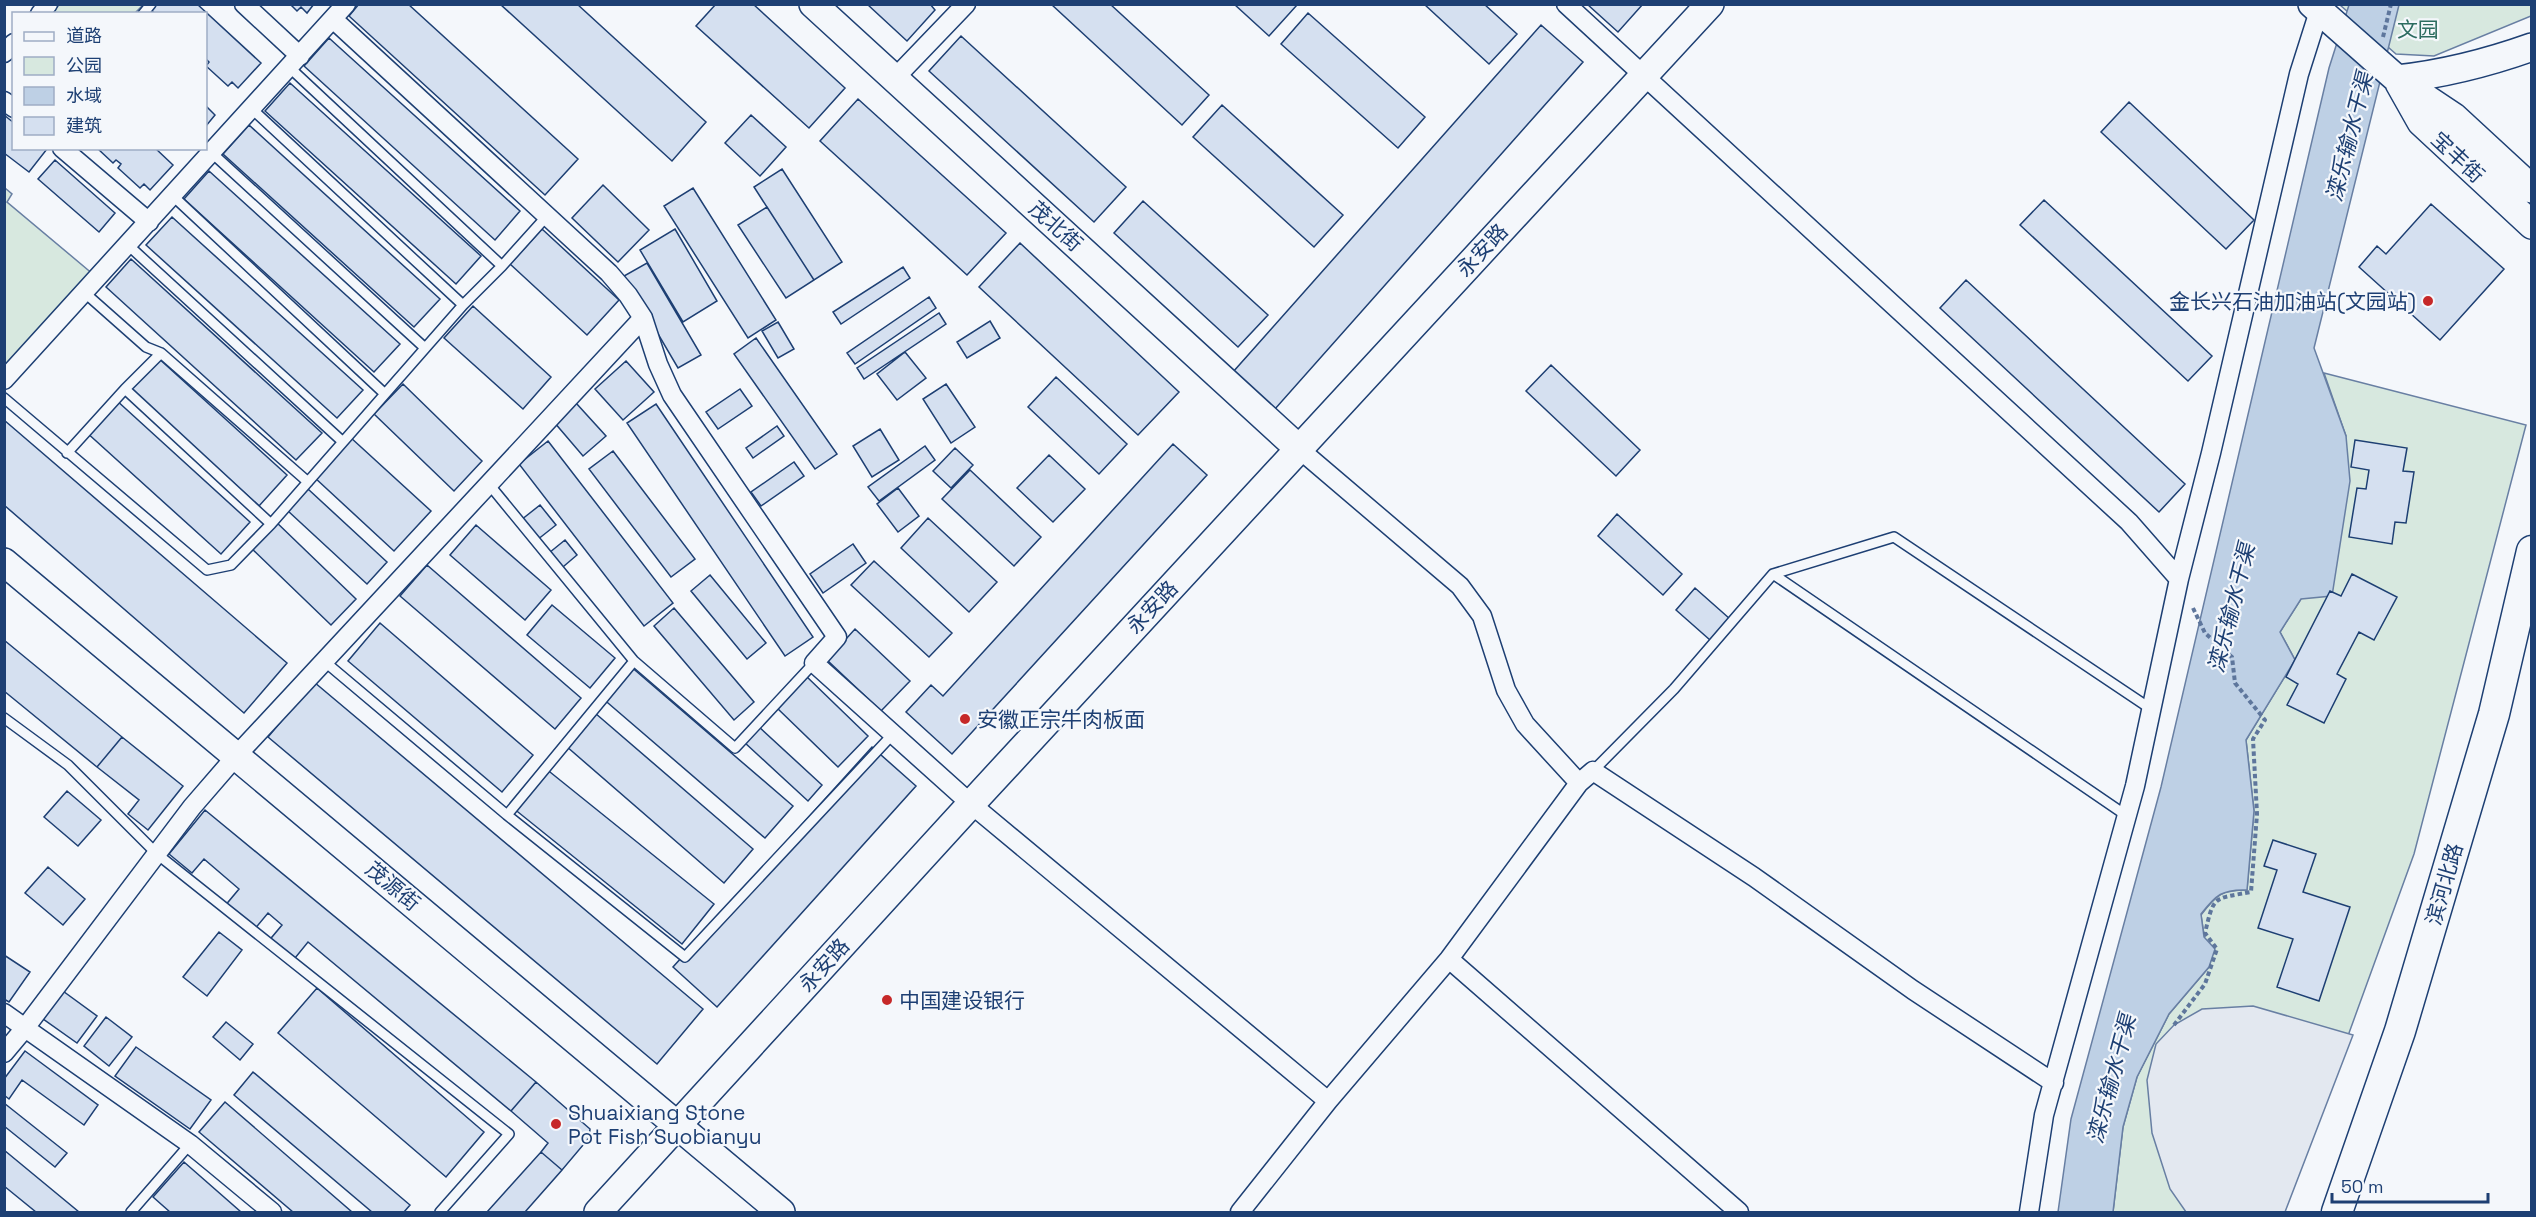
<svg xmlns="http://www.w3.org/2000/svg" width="2536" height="1217" viewBox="0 0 2536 1217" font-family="'Space Grotesk','Noto Sans SC',sans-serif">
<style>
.green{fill:#d7e8df;stroke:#687fa3;stroke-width:1.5}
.parking{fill:#e3e8f0;stroke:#687fa3;stroke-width:1.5}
.water{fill:#bed0e5;stroke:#687fa3;stroke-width:1.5}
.building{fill:#d5e0f0;stroke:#1d3f73;stroke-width:1.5}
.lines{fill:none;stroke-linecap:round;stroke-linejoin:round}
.lane-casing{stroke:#1d3f73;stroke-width:12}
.street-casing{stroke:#1d3f73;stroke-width:21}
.secondary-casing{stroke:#1d3f73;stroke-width:30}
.primary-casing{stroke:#1d3f73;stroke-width:33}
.path{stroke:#5e769c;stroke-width:4;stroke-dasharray:4.5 3;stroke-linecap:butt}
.lane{stroke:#f4f7fb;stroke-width:9}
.street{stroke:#f4f7fb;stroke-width:18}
.secondary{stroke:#f4f7fb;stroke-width:27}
.primary{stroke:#f4f7fb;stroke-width:30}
.poi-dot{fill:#c62828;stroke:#f4f7fb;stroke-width:2}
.labels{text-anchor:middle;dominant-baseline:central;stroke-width:4.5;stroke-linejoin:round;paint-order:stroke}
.park-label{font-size:21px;fill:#2c6c60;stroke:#f4f7fb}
.street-label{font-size:21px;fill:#1d3f73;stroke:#f4f7fb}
.poi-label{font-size:21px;fill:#1d3f73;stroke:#f4f7fb;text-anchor:start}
.water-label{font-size:22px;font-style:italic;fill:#1d3f73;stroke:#f4f7fb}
</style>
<rect width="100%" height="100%" fill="#f4f7fb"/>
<!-- green -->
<path class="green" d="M59,5H143L135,13L51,14Z
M2340,5H2531V16L2434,56L2396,54Z
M5,188L12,194L7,202L94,275L5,369Z
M2324,373L2526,425L2414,854L2284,1212H2113L2123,1127L2137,1077L2169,1014L2209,967L2201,915C2217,894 2222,890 2247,890L2254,811L2246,740L2295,660L2280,632L2301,599L2346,436Z"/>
<!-- parking -->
<path class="parking" d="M2253,1006L2353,1035L2285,1212H2186L2170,1189L2152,1133L2147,1080L2156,1044L2174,1025L2202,1009Z"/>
<!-- water -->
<path class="water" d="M2349,5H2399L2314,348L2346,436L2350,481L2332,596L2301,599L2280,632L2295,660L2246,740L2254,811L2247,890C2222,889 2216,895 2201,914L2204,937L2215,949L2209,967L2169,1014L2137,1077L2123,1127L2113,1212H2058L2071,1119L2161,787L2329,68Z"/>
<!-- building -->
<path class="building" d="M150,4H197L261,63L238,88L232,82L228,86L206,66L209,62L206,59V14H155L148,7Z
M290,4H314L307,13L301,7L297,11Z
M359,4H408L578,159L545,195L349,16Z
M500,4H577L706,122L672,161Z
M716,4H753L845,88L809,128L696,26Z
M867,4H930L935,10L907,41Z
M1051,4H1110L1209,95L1182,125Z
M1234,4H1297V5L1269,36Z
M1424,4H1484L1517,34L1489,64Z
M1587,4H1643L1618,32Z
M1308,13L1425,117L1398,148L1281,44Z
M1541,25L1583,62L1275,409L1233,372Z
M961,36L1126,187L1094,222L929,71Z
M329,38L520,211L495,240L304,66Z
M290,83L481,256L456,284L265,111Z
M858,99L1006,233L967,275L820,141Z
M2129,102L2254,220L2226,249L2101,132Z
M1222,105L1343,215L1314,247L1193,137Z
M206,106L215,115L206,126Z
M4,115L14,123V148L47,149L29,172L4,153Z
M751,115L786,147L760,176L725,143Z
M249,125L440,299L414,327L223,154Z
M97,148H155L173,165L150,190L144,184L140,188L118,168L121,164L116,160L113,163Z
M55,160L115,213L99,232L38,179Z
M782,169L842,262L814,280L754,187Z
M209,171L400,344L374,372L184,199Z
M603,185L649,230L618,262L572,218Z
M693,188L776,320L748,338L664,206Z
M2044,200L2212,356L2188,381L2020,225Z
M1143,201L1268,315L1238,347L1114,233Z
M2431,204L2504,269L2440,340L2359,267L2377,246L2386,254Z
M767,207L814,280L786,298L738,225Z
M172,217L363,390L337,418L146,245Z
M542,229L619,300L587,335L510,264Z
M675,229L717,301L683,322L640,250Z
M1020,243L1179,392L1138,435L979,287Z
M131,259L322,433L296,460L106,287Z
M647,263L701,355L678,368L624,276Z
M903,267L910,278L841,324L833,312Z
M1966,280L2185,484L2159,512L1940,308Z
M929,297L936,308L855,364L847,353Z
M473,306L551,377L523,409L444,338Z
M939,313L946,324L864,379L857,368Z
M990,321L1000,338L967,358L957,342Z
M778,322L794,349L778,358L762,331Z
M756,338L837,454L815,469L734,354Z
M905,352L926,378L897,400L877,374Z
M156,356L287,475L259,506L128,387Z
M626,361L654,392L623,420L595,389Z
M1551,365L1640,450L1616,476L1526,391Z
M1056,377L1127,444L1099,474L1028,407Z
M403,384L482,461L454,491L374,414Z
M946,384L975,427L951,443L923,399Z
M740,389L752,406L718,429L706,412Z
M115,399L250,522L221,554L85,431Z
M576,403L606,436L583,456L554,422Z
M656,404L813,637L785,656L627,423Z
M4,420L287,663L244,713L4,505Z
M777,426L784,436L753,458L746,448Z
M880,429L899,460L872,477L853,446Z
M350,437L431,511L394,551L314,477Z
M2355,440L2407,448L2403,471L2414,472L2406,523L2395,522L2392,544L2349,537L2357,488L2366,489L2369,470L2351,467Z
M548,441L673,603L644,626L519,464Z
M1173,444L1207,475L952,754L906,712L931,685L943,696Z
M925,446L935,460L879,501L868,487Z
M955,448L973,465L951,488L933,471Z
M613,451L695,559L671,577L589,469Z
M1049,455L1085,489L1053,522L1017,488Z
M794,462L804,476L761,506L751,492Z
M970,470L1041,537L1014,566L942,499Z
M898,488L919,516L898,532L877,504Z
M308,489L387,562L367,584L288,511Z
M540,505L556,525L537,540L521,520Z
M1617,514L1682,574L1663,595L1598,536Z
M928,518L997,582L969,612L901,548Z
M273,519L356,599L331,625L248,545Z
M476,525L551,590L525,620L450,555Z
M565,540L577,555L557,572L544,557Z
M853,544L866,563L823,593L810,574Z
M874,561L952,633L929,657L851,585Z
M427,565L581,698L555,729L400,596Z
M2352,574L2397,597L2374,640L2359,632L2337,674L2346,679L2324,723L2287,705L2298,684L2286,677L2330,591L2341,596Z
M710,575L766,643L747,659L691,591Z
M1695,588L1730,619L1710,640L1676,610Z
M552,605L615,658L590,688L527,635Z
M674,608L754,702L734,720L654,626Z
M380,623L533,755L502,792L348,661Z
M855,629L910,681L881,711L827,660Z
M4,640L122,737L97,767L4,691Z
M629,665L793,806L765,838L601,697Z
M806,676L868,736L838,767L776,707Z
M314,682L703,1009L657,1064L268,737Z
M595,713L753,849L724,883L566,746Z
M758,726L822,785L808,801L744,742Z
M122,737L183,786L148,830L128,814L139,800L97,767Z
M872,747L916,786L717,1007L673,967Z
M545,768L714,904L682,944L513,808Z
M67,791L101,820L78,846L44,817Z
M205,810L536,1082L511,1111L308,942L291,963L267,943L282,925L268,913L253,931L224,907L239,889L204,859L192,873L169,854Z
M2273,840L2316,854L2303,892L2350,907L2319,1001L2277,987L2293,939L2258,928L2277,870L2264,866Z
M48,867L85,899L63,925L25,893Z
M219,932L242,950L207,996L183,977Z
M4,955L30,972L9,1002L4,999Z
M56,986L97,1016L77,1043L36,1014Z
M317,988L484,1132L446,1177L278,1033Z
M106,1017L132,1037L109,1066L84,1046Z
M226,1022L253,1044L240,1060L213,1037Z
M136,1047L211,1100L190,1129L115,1076Z
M25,1051L98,1105L84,1125L22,1080L9,1099L4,1095V1079Z
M253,1072L410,1205L404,1212H372L234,1095Z
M536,1082L590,1129L589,1138L562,1170L541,1152L548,1143L511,1111Z
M225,1102L352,1212H293L199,1132Z
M4,1103L67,1153L55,1167L4,1126Z
M4,1150L79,1212H36L4,1186Z
M541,1152L562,1170L525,1212H487Z
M184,1162L241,1212H170L153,1197Z"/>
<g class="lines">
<!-- lane casing -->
<g class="lane-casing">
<path id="lane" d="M143,14L151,4
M289,67L502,266
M252,109L463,305
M212,153L425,348
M173,196L385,394
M128,245L343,442
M161,353L308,482
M125,389L271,524
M4,398L207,570L231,565L271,524L463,305L502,266L546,217
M67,453L125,389L161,353L146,347L85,293
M488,483L634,661L507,815
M1773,574L2127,816
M324,661L507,815L685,957L893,734
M634,661L735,748L814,663
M4,718L68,765L157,854L509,1134L440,1212
M1593,771L1674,689L1773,574L1894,537L2151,709
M131,1212L190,1144"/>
</g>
<!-- street casing -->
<g class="street-casing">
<path id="street" d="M244,4L300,56
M1566,4L2129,522L2179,579
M40,14L48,4
M333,19L609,273L628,295L643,318L658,364L672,395L837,637L814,663L971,804L1328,1101
M4,53L14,43
M894,79L966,4
M4,101L14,108
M62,148L149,222
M4,380L346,4
M1298,448L1460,586L1482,616L1506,690L1525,724L1579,783
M1449,959L1739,1212
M4,1013L25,1028L192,807L237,755L643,318
M4,1053L25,1028L190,1144L272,1212
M1240,1212L1328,1101L1449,959L1579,783L1593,771L1754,877L1913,990L2054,1083
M2029,1212L2044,1115L2135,786L2179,579L2211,453L2299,74L2319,11"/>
</g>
<!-- secondary casing -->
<g class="secondary-casing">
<path id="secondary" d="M813,4L1298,448
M2312,4L2397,79L2454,117L2532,189
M2397,79C2444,74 2487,63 2532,47
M2399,83L2421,122L2532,225
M4,562L781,1212
M598,1212L971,804L1710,4"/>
</g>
<!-- primary casing -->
<g class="primary-casing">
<path id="primary" d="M2337,1212L2400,1031L2494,714L2532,551"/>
</g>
<!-- path -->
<path class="path" d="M2383,37L2391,4
M2174,1025L2205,984L2217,949L2205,933C2214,895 2213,899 2251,892L2257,814L2253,739L2265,720L2235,683L2232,657L2205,633L2193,608"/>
<!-- lane -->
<use href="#lane" class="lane"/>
<!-- street -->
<use href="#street" class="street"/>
<!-- secondary -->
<use href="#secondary" class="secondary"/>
<!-- primary -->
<use href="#primary" class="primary"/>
</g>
<!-- markers -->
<g class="poi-dot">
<circle cx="2428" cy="301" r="6"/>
<circle cx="965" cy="719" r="6"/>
<circle cx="887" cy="1000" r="6"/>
<circle cx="556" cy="1124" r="6"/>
</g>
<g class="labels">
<!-- park labels -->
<g class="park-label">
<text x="2418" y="29">文园</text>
</g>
<!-- street labels -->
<g class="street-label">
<text transform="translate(2458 157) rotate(43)">宝丰街</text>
<text transform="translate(1056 226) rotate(42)">茂北街</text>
<text transform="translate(1482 250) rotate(-47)">永安路</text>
<text transform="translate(1152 607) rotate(-47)">永安路</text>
<text transform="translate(2444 884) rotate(-74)">滨河北路</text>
<text transform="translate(393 886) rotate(40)">茂源街</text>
<text transform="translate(824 965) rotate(-48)">永安路</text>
</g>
<!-- poi labels -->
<g class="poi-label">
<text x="2416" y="301" text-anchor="end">金长兴石油加油站(文园站)</text>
<text x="977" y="719">安徽正宗牛肉板面</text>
<text x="899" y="1000">中国建设银行</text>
<text x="568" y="1112">Shuaixiang Stone<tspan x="568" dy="24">Pot Fish Suobianyu</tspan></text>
</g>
<!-- water labels -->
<g class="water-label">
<text transform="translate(2349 137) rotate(-76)">滦乐输水干渠</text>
<text transform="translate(2231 608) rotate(-76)">滦乐输水干渠</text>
<text transform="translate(2111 1079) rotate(-75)">滦乐输水干渠</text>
</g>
</g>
<!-- border -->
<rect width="2536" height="1217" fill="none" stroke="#1d3f73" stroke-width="12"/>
<!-- legend -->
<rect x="12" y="12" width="195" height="138" fill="#f4f7fb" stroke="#9eadc5" stroke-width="1.5"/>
<rect x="24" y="32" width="30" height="9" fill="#f4f7fb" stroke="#9eadc5" stroke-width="1.5"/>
<text x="66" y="42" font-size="18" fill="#1d3f73">道路</text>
<rect x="24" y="57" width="30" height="18" fill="#d7e8df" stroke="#9eadc5" stroke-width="1.5"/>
<text x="66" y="72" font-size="18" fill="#1d3f73">公园</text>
<rect x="24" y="87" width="30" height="18" fill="#bed0e5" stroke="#9eadc5" stroke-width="1.5"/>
<text x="66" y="102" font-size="18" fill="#1d3f73">水域</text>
<rect x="24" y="117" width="30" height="18" fill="#d5e0f0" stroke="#9eadc5" stroke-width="1.5"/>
<text x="66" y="132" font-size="18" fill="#1d3f73">建筑</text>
<!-- scale -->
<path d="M2332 1193v9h156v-9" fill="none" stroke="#1d3f73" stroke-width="3"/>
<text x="2341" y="1193" font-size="18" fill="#1d3f73" stroke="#f4f7fb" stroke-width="4.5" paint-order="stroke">50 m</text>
</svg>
